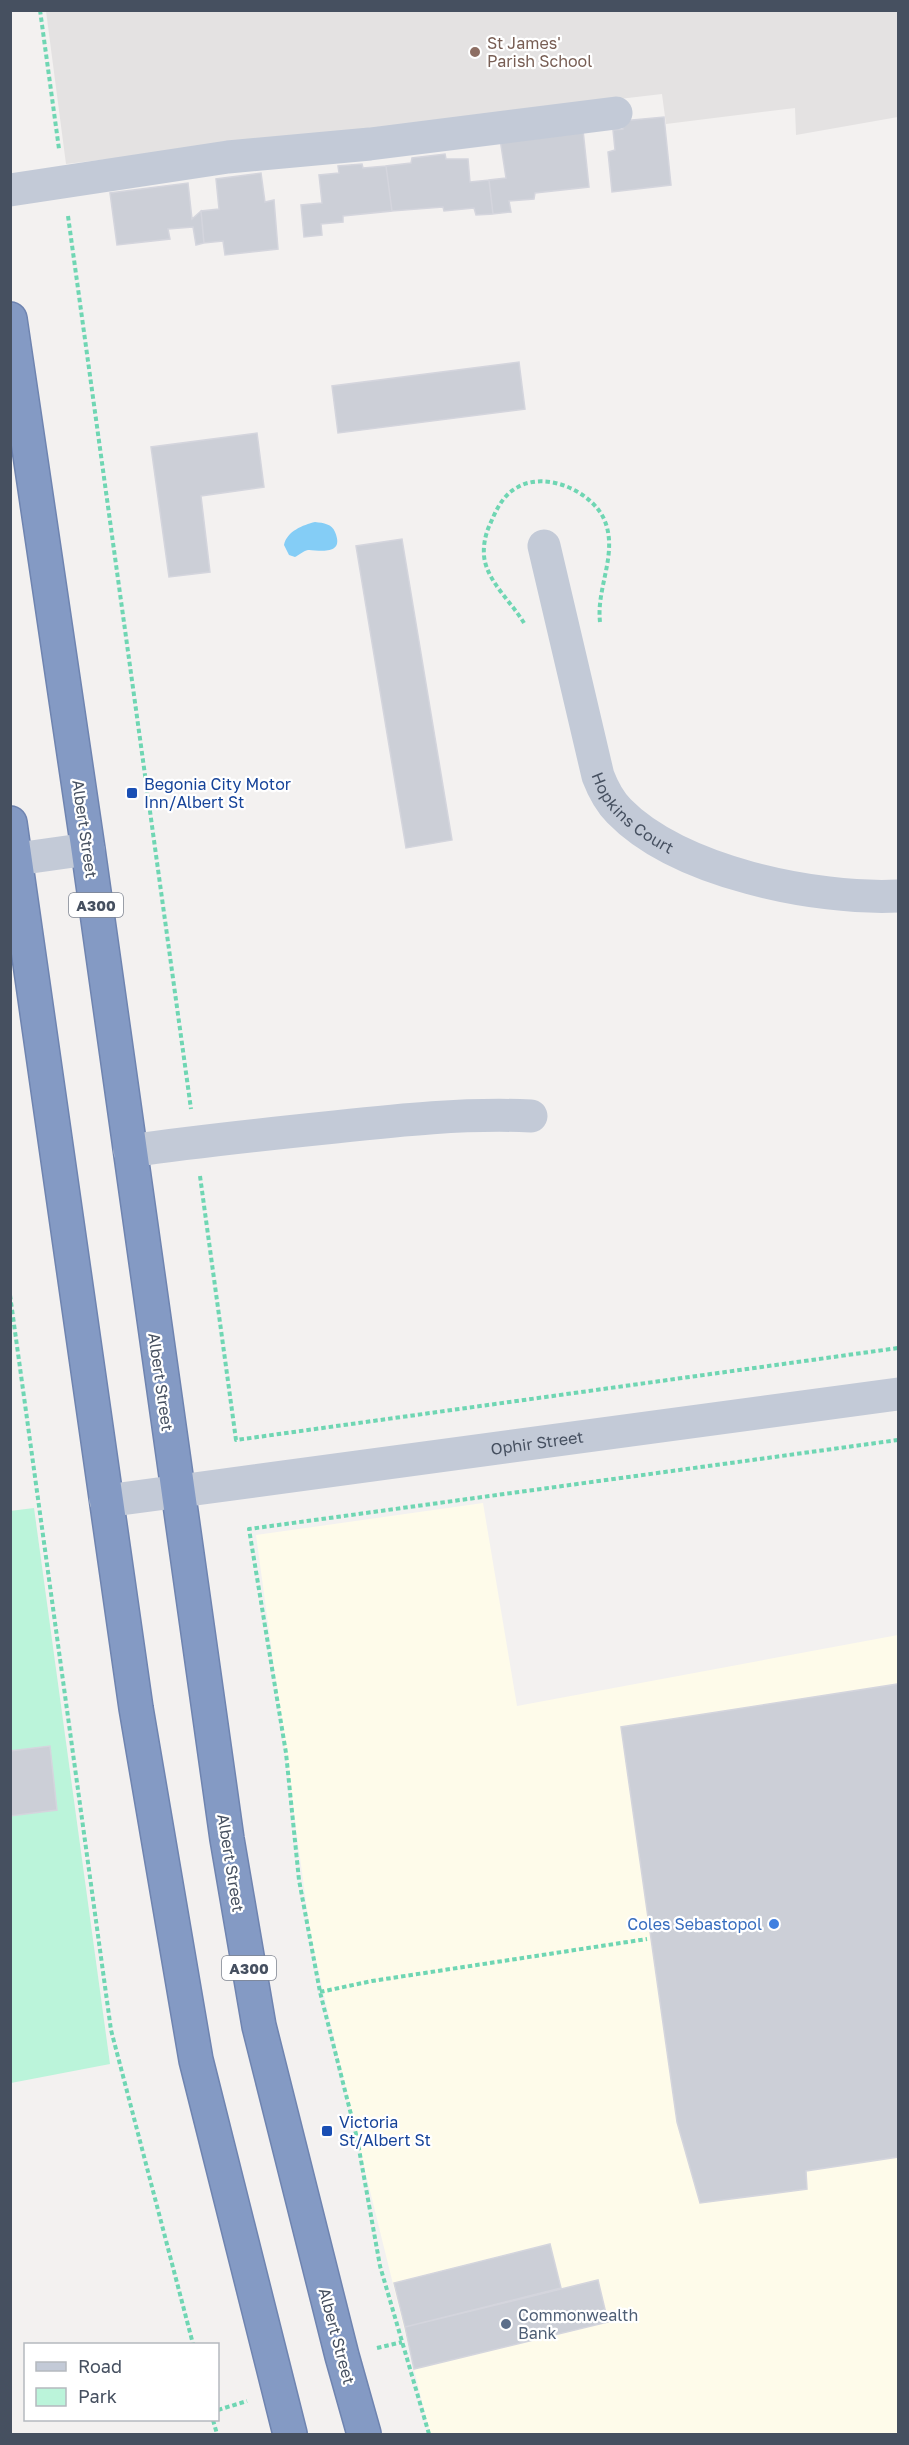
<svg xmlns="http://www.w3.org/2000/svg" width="909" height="2445" viewBox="0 0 909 2445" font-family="'Golos Text',sans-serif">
  <rect width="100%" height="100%" fill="#f3f1f0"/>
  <path fill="#fefbea" d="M483,1503l34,203 381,-71v799h-468l-73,-296 -46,-200 -55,-403z"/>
  <path fill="#e4e2e2" d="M46,11h852v106l-102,18 -1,-27 -129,16 -4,-30 -596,70z"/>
  <path fill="#bbf4da" d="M34,1508l76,556 -99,19 -1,-572z"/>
  <path fill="#84cdf6" d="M315,522c9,1 17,2 20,10 11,26 -21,17 -27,18 -5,1 -9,5 -13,7l-6,-2 -5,-10c3,-14 19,-20 31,-23z"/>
  <path fill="#cccfd7" stroke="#d4d5dd" stroke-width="1.5" d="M664,117l7,68 -59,7 -4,-40 7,-2 -2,-20 10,-1 -1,-8z
    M583,130l6,57 -54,6 -1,6 -25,2 2,11 -18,2 -4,-34 17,-2 -6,-39z
    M445,154l1,5h22l2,23 19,-2 4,34 -17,1 -2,-7 -30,3 -1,-4 -51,4 -6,-45 25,-3 1,-5z
    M362,164l1,4 23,-2 6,45 -49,5v6l-22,2 1,11 -18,2 -3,-32 21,-2 -3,-28 20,-2 -1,-7z
    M261,173l4,29 9,-2 4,49 -53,6 -2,-14 -19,2 -3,-32 18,-2 -3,-30z
    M188,183l4,36 9,-8 3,32 -8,2 -3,-18 -25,2 2,10 -53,6 -7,-52z
    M519,362l6,47 -187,24 -6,-47z
    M257,433l7,54 -63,9 9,76 -41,5 -18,-130z
    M402,539l50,301 -46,8 -50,-302z
    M898,1684v473l-92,14 1,18 -107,14 -23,-81 -56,-395z
    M50,1746l7,64 -47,6v-65z
    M550,2244l11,44 -156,39 -11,-44z
    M598,2280l10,42 -194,47 -9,-42z"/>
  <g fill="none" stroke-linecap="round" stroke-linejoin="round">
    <defs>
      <path id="highway" d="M10,319l78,530 139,990 32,187 83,330 22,78
        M10,823l126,885 60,352 94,374"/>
    </defs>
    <use href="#highway" stroke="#6f84b0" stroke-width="36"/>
    <path stroke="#6fd6b3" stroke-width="4" stroke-dasharray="4.5 3" stroke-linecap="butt" d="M40,10l19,139
      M68,216l123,893
      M524,623c-12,-20 -33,-38 -39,-61 -3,-13 0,-28 6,-40 6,-14 13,-28 27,-35 28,-16 73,4 86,32 15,34 -8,68 -4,103
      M200,1176l36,264 662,-92
      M10,1295l101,735 82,314
      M320,1992l52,-11 275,-42
      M377,2348l25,-6
      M218,2410l29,-9
      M213,2420l4,14
      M429,2434l-49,-168 -23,-128 -37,-146 -21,-112 -13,-127 -37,-224 649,-89"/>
    <g stroke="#c3cad7" stroke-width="33">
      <path d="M10,190l218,-33 142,-13 246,-31"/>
      <path id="s1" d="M544,546l54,230c5,13 11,25 21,35 59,61 197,89 279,85"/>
      <path d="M10,860l78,-11"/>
      <path d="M130,1151c68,-10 136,-17 205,-24 65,-7 130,-14 196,-11"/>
      <path id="s2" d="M106,1501l792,-107"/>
    </g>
    <use href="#highway" stroke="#849ac4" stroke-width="33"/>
  </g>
  <circle fill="#8d6e63" stroke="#fff" stroke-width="2" cx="475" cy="52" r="6"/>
  <g fill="#1a4fb4" stroke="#fff" stroke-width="2">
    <rect x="126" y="787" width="12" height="12" rx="3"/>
    <rect x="321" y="2125" width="12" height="12" rx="3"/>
  </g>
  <circle fill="#3f7fe0" stroke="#fff" stroke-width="2" cx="774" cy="1924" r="6"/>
  <circle fill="#5c6f8a" stroke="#fff" stroke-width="2" cx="506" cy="2324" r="6"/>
  <g text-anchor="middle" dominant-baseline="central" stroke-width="4.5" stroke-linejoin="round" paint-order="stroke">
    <g fill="#fff" stroke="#7e8490" stroke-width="1.5">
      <rect x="69" y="893" width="54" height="24" rx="4.5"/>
      <rect x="222" y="1956" width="54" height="24" rx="4.5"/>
    </g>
    <g font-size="15" font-weight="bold" fill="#465060">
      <text x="96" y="905">A300</text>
      <text x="249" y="1968">A300</text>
    </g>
    <g font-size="16" fill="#785e54" stroke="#fff" text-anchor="start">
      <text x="487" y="43">St James'<tspan x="487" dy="18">Parish School</tspan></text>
    </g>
    <g font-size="16" fill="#164399" stroke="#fff" text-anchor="start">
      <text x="144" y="784">Begonia City Motor<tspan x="144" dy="18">Inn/Albert St</tspan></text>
      <text x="339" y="2122">Victoria<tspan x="339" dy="18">St/Albert St</tspan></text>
    </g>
    <g font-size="16" fill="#465060" stroke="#fff">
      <text stroke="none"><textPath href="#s1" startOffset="288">Hopkins Court</textPath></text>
      <text transform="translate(85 829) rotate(82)">Albert Street</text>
      <text transform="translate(161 1382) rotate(82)">Albert Street</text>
      <text stroke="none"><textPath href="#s2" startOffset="435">Ophir Street</textPath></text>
      <text transform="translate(231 1863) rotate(81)">Albert Street</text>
      <text transform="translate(337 2336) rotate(75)">Albert Street</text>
    </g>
    <g font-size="16" fill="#366cbe" stroke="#fff" text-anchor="end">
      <text x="762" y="1924">Coles Sebastopol</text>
    </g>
    <g font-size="16" fill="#4e5e75" stroke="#fff" text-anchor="start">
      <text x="518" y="2315">Commonwealth<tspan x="518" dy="18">Bank</tspan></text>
    </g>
  </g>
  <rect width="909" height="2445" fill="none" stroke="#465060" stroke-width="24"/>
  <rect x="24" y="2343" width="195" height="78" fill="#ffffff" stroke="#b5b9bf" stroke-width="1.5"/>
  <rect x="36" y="2362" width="30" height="9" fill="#c3cad7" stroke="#b5b9bf" stroke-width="1.5"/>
  <text x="78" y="2373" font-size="18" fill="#465060">Road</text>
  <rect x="36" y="2388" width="30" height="18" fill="#bbf4da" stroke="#b5b9bf" stroke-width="1.5"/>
  <text x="78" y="2403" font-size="18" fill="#465060">Park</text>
</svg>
